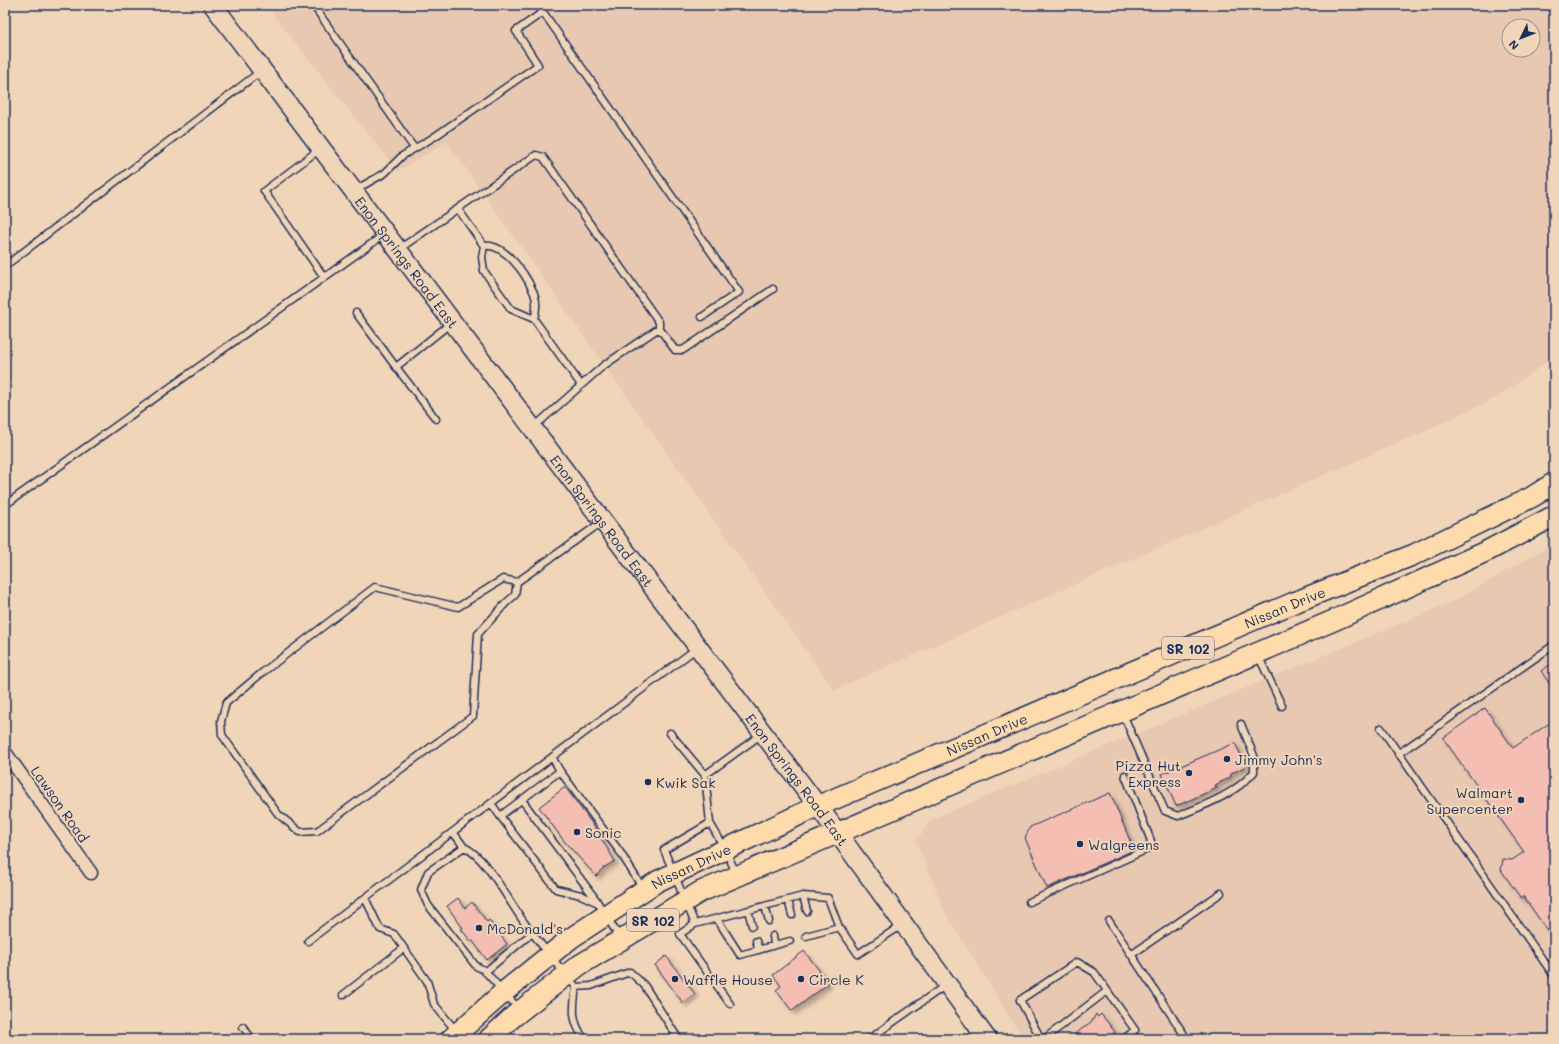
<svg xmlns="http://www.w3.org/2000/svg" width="1559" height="1044" viewBox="0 0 1559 1044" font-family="Mali,sans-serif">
  <defs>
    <filter id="shadow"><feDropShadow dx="3.5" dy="3.5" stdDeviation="2" flood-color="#0004"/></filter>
  </defs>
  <rect width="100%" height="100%" fill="#f1d5b8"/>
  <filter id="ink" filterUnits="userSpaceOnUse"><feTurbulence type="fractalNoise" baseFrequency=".025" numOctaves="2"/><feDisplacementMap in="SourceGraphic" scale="8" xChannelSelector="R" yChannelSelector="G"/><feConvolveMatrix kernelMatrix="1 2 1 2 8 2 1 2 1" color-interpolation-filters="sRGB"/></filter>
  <g filter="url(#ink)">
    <path fill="#e9c8b2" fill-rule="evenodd" d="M265,5h1289v352l-56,40 -71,33 -593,260 -387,-548 -49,29zM1509,26h24v24h-24z
      M1554,543v496h-531l-77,-125 -30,-73 16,-22 520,-217z"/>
    <path fill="#f5beb2" stroke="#1b2f5e" filter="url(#shadow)" d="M1554,662v28l-13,-19z
      M1485,708l28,40 41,-28v220l-30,-43h-4l-19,-27 2,-11 9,1 12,-8 -81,-114z
      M1235,743l11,23 -16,8 1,3 -16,8 2,3 -41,18 -14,-32z
      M565,787l26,35 24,39 -12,7 -7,8 -32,-35 -25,-34z
      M1110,793l24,57 -87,38 -22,-50 5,-11z
      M458,898l7,10 7,-6 15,20 2,-2 18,24 -20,16 -15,-20 -1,1 -10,-12 2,-1 -16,-22z
      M804,951l25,32 -37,28 -16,-21 5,-4 -8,-11z
      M666,956l29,38 -12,9 -28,-38z
      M1096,1014l2,3 3,-3 14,18 -8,7h-38l23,-18z"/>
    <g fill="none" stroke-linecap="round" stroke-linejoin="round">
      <defs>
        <path id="lane" d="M313,5l101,143
          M320,149l-56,42 60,86
          M355,190l30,-17 17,-17 32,-19 104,-72 -22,-34 27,-19 196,280 -37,25
          M458,209l26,37 -2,11 2,14 27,38 23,10 47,66
          M484,246c19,-4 41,27 48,43 5,9 5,20 2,30
          M399,249l137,-94 7,2 116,165v6l-56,38 -69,61
          M5,266l256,-195
          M356,313l40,54 55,-44
          M659,328l16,22h8l90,-61
          M396,367l40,52
          M5,505l380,-271
          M517,582l-14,-3 -45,28 -83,-20 -112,85 -37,31 -5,18 1,14 56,79 22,18 17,-1 156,-115 5,-82 28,-31 9,-8 2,-13 85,-60
          M1258,655l24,51
          M1123,714l42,97 13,5c27,-11 56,-21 76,-44v-16l-13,-32
          M1381,728l173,248
          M670,733l35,42
          M1398,754l156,-109
          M552,757l8,14
          M522,800l75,101
          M491,803l9,13
          M710,823l-46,27 31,74 108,-28 25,2 11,29 19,27 44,-29
          M453,832l11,15
          M736,873l-11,-24 -15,-26 -5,-48 57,-41
          M803,896l4,15
          M788,900l4,15
          M1029,902l119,-53 3,-8 -26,-66
          M765,906l4,15
          M748,910l4,16
          M717,919l23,36 50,-14
          M1109,921l78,118
          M695,924l-15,10 50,70
          M773,936l1,9
          M806,936l33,-9
          M620,938l-22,-35 -17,-8 -25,-6 -56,-73 60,-45 60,81 22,35
          M308,941l57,-43
          M756,941l3,9
          M1131,955l90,-62
          M485,972l47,-39
          M576,987c-3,22 -5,33 8,52
          M343,995l61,-47
          M518,1008l-34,-38 -8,-4 -48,-61 -7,-15 7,-18 36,-25c23,10 46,57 62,78 16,21 33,42 50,62l15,-1 39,-14 14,13 32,50 1,4
          M243,1027l9,12
          M456,1031l-22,-27 -7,-23 -33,-47 -14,-5 -15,-31 332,-250
          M869,1039l77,-54
          M1041,1039l-21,-39 57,-38 17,10 41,58 -11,9
          M1044,1039l63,-48"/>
        <path id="street" d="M5,752l86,121"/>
        <g id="secondary">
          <path id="s1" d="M213,5l605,801 169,233"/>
        </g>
        <g id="primary">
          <path id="s2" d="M451,1039l53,-47 67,-54 87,-57 160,-75 475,-203 120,-48 119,-58 22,-14"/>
          <path d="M489,1039l25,-23 64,-50 122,-74 637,-273 152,-69 65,-34"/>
        </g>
      </defs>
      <use href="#lane" stroke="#1b2f5e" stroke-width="9"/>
      <use href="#street" stroke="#1b2f5e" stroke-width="15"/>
      <use href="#secondary" stroke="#1b2f5e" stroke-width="21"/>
      <use href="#primary" stroke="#1b2f5e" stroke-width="23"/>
      <use href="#lane" stroke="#f1d5b8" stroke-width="6"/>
      <use href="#street" stroke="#f1d5b8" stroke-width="12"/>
      <use href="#secondary" stroke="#f1d5b8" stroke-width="18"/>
      <use href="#primary" stroke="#fedbac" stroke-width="20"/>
    </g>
  </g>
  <g fill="#1b2f5e" stroke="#f1d5b8" stroke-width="1.5">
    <circle cx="1227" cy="759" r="4"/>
    <circle cx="1189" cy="773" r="4"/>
    <circle cx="648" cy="782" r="4"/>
    <circle cx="1521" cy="800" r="4"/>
    <circle cx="577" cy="832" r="4"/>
    <circle cx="1080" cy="844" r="4"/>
    <circle cx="479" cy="928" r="4"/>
    <circle cx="675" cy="979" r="4"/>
    <circle cx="801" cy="979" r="4"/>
  </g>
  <g text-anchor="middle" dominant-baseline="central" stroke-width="4" stroke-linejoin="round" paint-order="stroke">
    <g fill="#f1d5b8" stroke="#5b6179" stroke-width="1">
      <rect x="1162" y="637" width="52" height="22" rx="3"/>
      <rect x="627" y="909" width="52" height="22" rx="3"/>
    </g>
    <g font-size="13" font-weight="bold" fill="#1b2f5e">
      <text x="1188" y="648">SR 102</text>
      <text x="653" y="920">SR 102</text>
    </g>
    <g font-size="14" fill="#1b2f5e" stroke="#f1d5b8">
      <text stroke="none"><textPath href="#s1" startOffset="322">Enon Springs Road East</textPath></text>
      <text stroke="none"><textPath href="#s1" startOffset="646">Enon Springs Road East</textPath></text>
      <text stroke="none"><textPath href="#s2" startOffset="945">Nissan Drive</textPath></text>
      <text stroke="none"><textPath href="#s2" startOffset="621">Nissan Drive</textPath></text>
      <text stroke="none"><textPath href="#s1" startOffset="970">Enon Springs Road East</textPath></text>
      <text transform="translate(60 804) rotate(55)">Lawson Road</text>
      <text stroke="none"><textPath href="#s2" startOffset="297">Nissan Drive</textPath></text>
    </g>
    <g font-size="14" fill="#1b2f5e" stroke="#f1d5b8" text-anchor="start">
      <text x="1235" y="759">Jimmy John's</text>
      <text x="1181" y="765" text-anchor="end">Pizza Hut<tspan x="1181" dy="16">Express</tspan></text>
      <text x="656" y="782">Kwik Sak</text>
      <text x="1513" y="792" text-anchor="end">Walmart<tspan x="1513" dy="16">Supercenter</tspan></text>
      <text x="585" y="832">Sonic</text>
      <text x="1088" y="844">Walgreens</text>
      <text x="487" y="928">McDonald's</text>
      <text x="683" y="979">Waffle House</text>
      <text x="809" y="979">Circle K</text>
    </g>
  </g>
  <rect width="1559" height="1044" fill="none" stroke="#f1d5b8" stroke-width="20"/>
  <rect x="10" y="10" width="1539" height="1024" fill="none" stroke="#1b2f5e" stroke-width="1.5" filter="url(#ink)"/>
  <g transform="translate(1521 38) rotate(227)"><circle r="19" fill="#f1d5b8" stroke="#9b9394"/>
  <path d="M0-3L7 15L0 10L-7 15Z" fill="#1b2f5e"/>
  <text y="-6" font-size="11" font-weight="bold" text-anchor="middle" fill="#1b2f5e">N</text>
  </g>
</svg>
